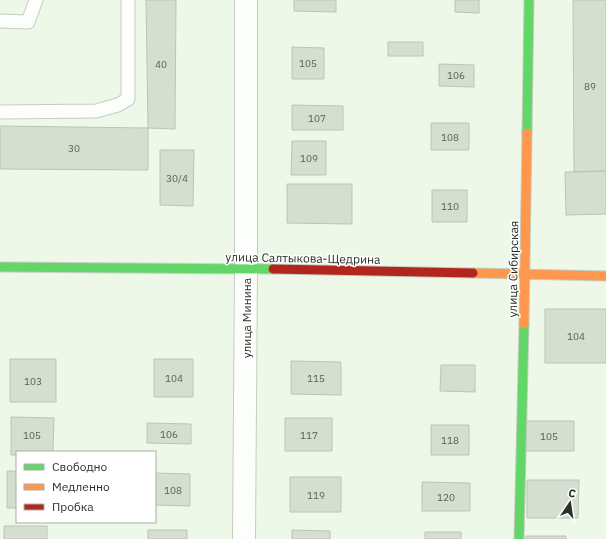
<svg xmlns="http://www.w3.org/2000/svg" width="606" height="539" viewBox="0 0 606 539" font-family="'IBM Plex Sans',sans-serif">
  <rect width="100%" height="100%" fill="#edf8e8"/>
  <path fill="#d5dfd0" stroke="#bcc4b8" d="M146,0h30l-1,129 -27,-1z
    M294,0h42v12l-42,-1z
    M455,0h24v13l-24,-1z
    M573,0h33v171l-32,1z
    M388,42h35v14h-35z
    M292,47l32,1v31h-32z
    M439,64l35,1v22l-35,-1z
    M292,105l51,1v24h-51z
    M431,123h38v27h-38z
    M0,126l148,2v42l-148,-1z
    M292,141h34v34h-35z
    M160,150h34l-1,56 -33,-1z
    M606,171v43l-40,1 -1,-43z
    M287,184h65v40l-65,-1z
    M432,190h35v32h-35z
    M545,309h61v54h-61z
    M10,359h46v43h-46z
    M154,359h39v38h-39z
    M291,361l50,1v33l-50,-1z
    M441,365h34v27l-35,-1z
    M11,417l43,1 -1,34h-36v3h-6z
    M285,418h47v33h-47z
    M523,421h51v30h-51z
    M147,423l44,1v20l-44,-1z
    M431,425h38v30h-38z
    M7,471h10v37h-10z
    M155,473l35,1v32l-35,-1z
    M290,477h51v35h-51z
    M527,480h52l-1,38h-51z
    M422,482l48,1v28h-48z
    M4,526h43v13h-43z
    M148,530h39v9h-39z
    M292,530l38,1v8h-38z
    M425,532h36v7h-36z
    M526,536h40v3h-40z"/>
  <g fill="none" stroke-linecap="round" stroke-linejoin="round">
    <defs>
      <path id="lane" d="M0,21l28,1 8,-22
        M0,112l96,-1 22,-6 10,-6v-99"/>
      <path id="street" d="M244,539l2,-271v-268"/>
      <path id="fast" d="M527,133l2,-133
        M0,267l273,2
        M519,539l5,-215"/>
      <path id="slow" d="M473,273l133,3
        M524,324l3,-191"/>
      <path id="jam" d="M273,269l200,4"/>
    </defs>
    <use href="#lane" stroke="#c5cdc0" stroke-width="15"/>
    <use href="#street" stroke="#c5cdc0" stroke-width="24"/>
    <use href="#fast" stroke="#c5cdc0" stroke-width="11"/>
    <use href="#slow" stroke="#c5cdc0" stroke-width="11"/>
    <use href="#jam" stroke="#c5cdc0" stroke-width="11"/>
    <use href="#lane" stroke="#fcfefc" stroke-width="13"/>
    <use href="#street" stroke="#fcfefc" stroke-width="22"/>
    <use href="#fast" stroke="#63d668" stroke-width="9"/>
    <use href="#slow" stroke="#ff974d" stroke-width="9"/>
    <use href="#jam" stroke="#b3261e" stroke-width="9"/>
  </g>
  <g text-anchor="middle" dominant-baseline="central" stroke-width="3" stroke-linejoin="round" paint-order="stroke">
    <g font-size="10" fill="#565e52">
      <text x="308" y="63">105</text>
      <text x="161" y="64">40</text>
      <text x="456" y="75">106</text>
      <text x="590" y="86">89</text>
      <text x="317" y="118">107</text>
      <text x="450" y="137">108</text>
      <text x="74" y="148">30</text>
      <text x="309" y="158">109</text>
      <text x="177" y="178">30/4</text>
      <text x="450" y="206">110</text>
      <text x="576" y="336">104</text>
      <text x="174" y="378">104</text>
      <text x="316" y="378">115</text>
      <text x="33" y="381">103</text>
      <text x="169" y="434">106</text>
      <text x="32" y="435">105</text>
      <text x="309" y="435">117</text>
      <text x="549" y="436">105</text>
      <text x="450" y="440">118</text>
      <text x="173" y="490">108</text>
      <text x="316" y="495">119</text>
      <text x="446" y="497">120</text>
    </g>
    <g font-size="12" fill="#2a3127" stroke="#fff">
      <text transform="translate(303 258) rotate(1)">улица Салтыкова-Щедрина</text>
      <text transform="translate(513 269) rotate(-89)">улица Сибирская</text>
      <text transform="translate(246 318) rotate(-90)">улица Минина</text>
    </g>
  </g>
  <rect x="16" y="451" width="140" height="72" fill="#ffffff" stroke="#aaada9"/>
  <rect x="24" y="464" width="20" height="6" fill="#63d668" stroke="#aaada9"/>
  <text x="52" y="471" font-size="12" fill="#2a3127">Свободно</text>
  <rect x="24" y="484" width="20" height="6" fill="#ff974d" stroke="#aaada9"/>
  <text x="52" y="491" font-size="12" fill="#2a3127">Медленно</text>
  <rect x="24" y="504" width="20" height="6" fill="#b3261e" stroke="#aaada9"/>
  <text x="52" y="511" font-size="12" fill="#2a3127">Пробка</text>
  <g transform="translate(570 503) rotate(13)" stroke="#ffffff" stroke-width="3" paint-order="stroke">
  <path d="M0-3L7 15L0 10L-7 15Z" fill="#2a3127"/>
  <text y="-6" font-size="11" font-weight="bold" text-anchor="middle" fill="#2a3127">С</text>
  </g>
</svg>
